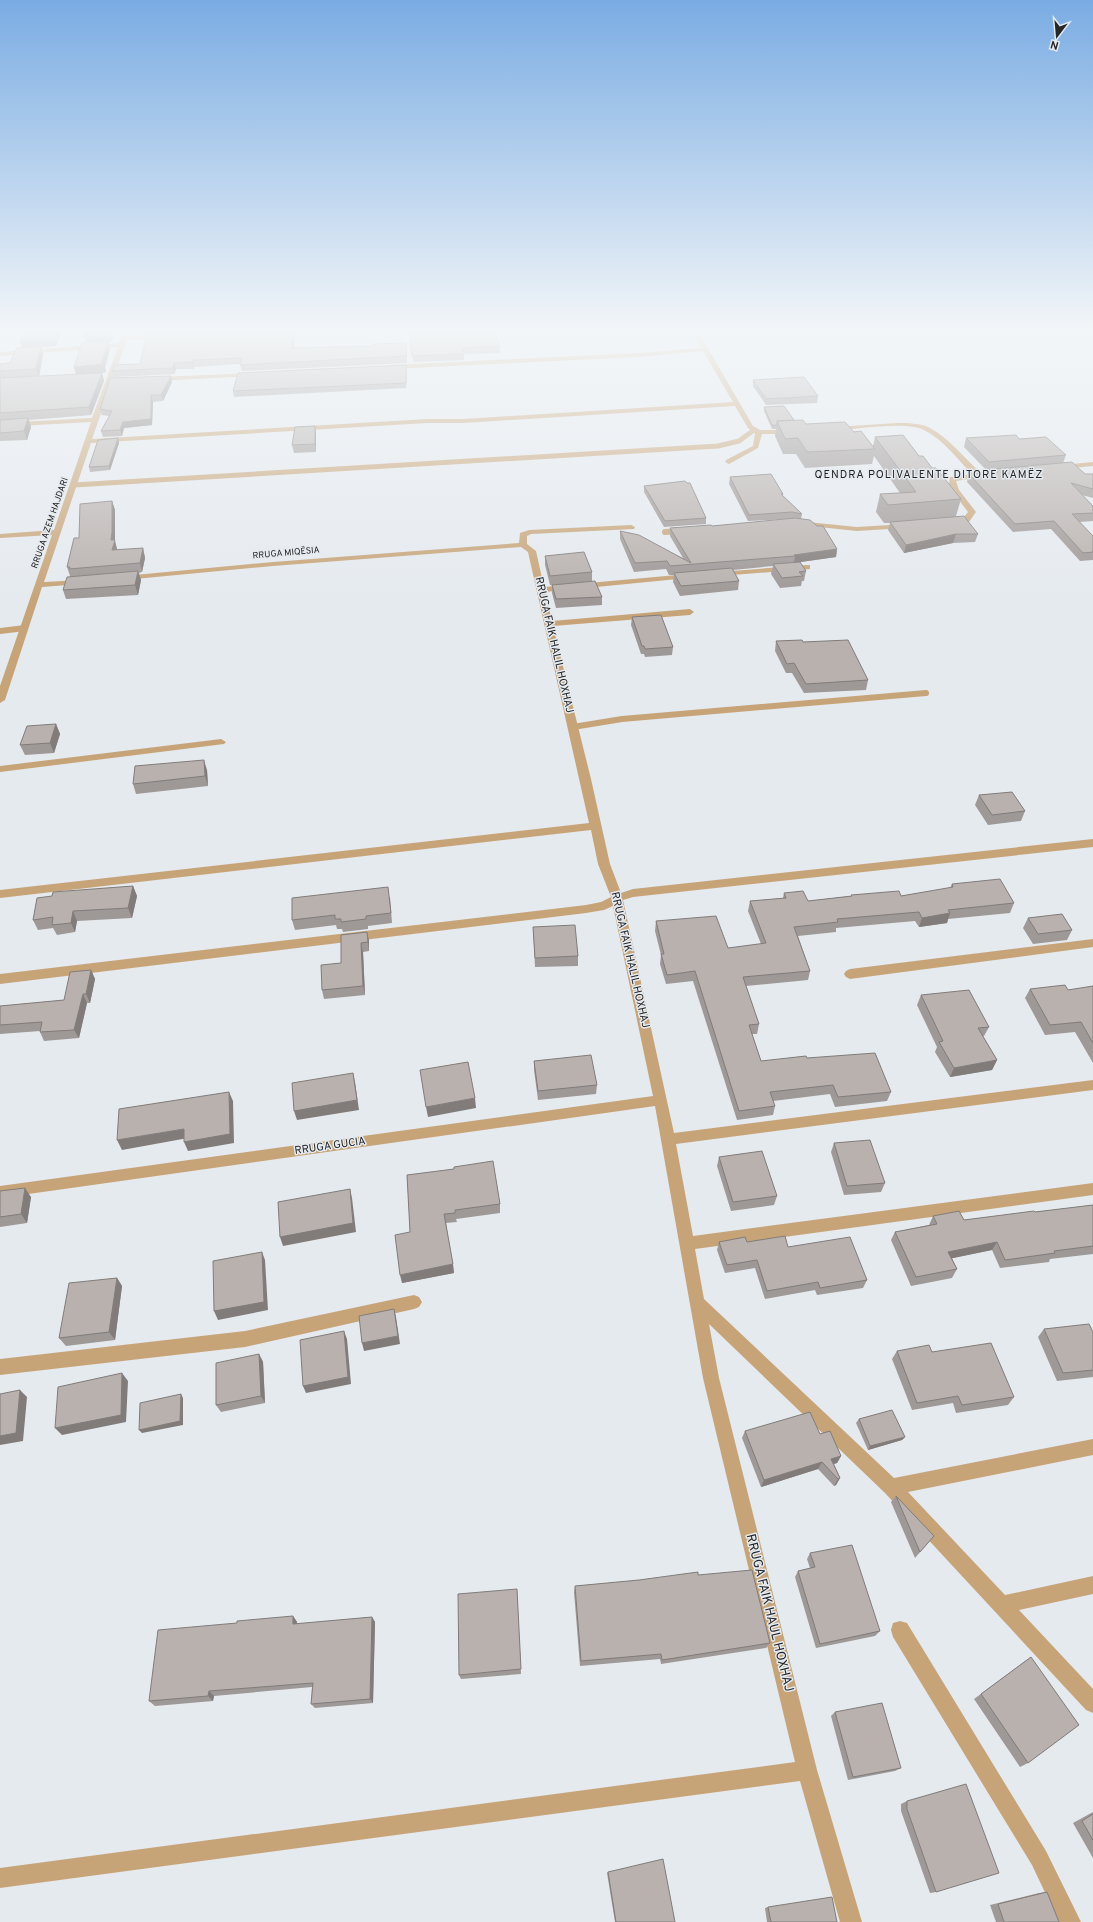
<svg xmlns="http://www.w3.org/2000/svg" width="1093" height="1922" viewBox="0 0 1093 1922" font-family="Overpass,sans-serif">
  <rect width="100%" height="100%" fill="#e5eaef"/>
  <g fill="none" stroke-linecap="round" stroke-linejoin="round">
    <path stroke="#c7a478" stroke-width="5" d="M74,485l644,-39 21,-5 15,-11"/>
    <path stroke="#c7a478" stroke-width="6" d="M665,532l17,-1
      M0,631l25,-3
      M573,727l49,-8 304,-26"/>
    <path fill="#c7a478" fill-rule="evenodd" d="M124,331h6l-2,5 34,-2 3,2 -3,2 -35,2 -35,99 335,-20h36l270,-17 -30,-51 -63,6 -250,12 -3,-2 3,-2 250,-12 61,-5 -9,-17h6l55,95 7,4h31l3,2 -3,2h-29l-4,14 -29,16 -4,-2 1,-2 27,-14 2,-13 -7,-5 -13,-22 -272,17h-36l-336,20 -47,139 37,-2 4,2 -4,2 -39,3 -37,113 -5,3v-17l52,-151 -52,3v-4l54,-4 37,-108 -91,5v-4l92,-5 26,-71 -118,9v-4l119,-9z
      M256,373l1,1 -3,2 -97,5 -3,-2 3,-2z
      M897,423c11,0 23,0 33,5 19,10 35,31 51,45v4l-25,4 3,9 17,22 -7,10 -18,3 -4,-2 16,-5 5,-6 -16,-21 -3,-8 1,-6 22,-3c-14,-14 -29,-35 -48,-44 -19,-9 -67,-1 -89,1l-3,-2 3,-2z
      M797,521l60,6 48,-3 4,2 -4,2 -48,3 -57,-6 -4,-2z
      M631,525l4,2 -1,2 -103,5 -4,2v8l9,7 8,36 144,-13 4,2 -4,2 -143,14 7,29 138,-12 4,3 -4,3 -137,11 38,153 19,85 11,29 12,-4 460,-50v8l-460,50 -10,3 51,233 419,-53v10l-417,54 17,92 400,-53v12l-398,54 9,50 190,179 199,-39v16l-185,37 97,103 88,-19v18l-74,16 74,79v24l-7,-3 -201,-217 -176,-169 10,54 98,392 45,152h-22l-40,-141 -800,107v-20l795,-106 -92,-384 -48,-272 -655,92v-12l653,-90 -40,-190 -9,4 -18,3 -586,71v-10l586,-69 15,-3 10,-5 -13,-33 -7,-34 -591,68v-8l589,-67 -61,-271 -7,-5 -248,19 -149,14 -4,-2 4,-2 149,-14 246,-19 1,-10 9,-3z
      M807,565h3v4l-91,7 -4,-2 4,-2z
      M221,739l5,3 -2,2 -224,28v-6z
      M1093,939v8l-243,32 -4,-2 -2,-3 2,-3 4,-2z
      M414,1295l5,2 3,5 -3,5 -5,2 -169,38 -245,28v-16l245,-28z
      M900,1621l7,2 139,228 35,71h-22l-27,-57 -139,-228 -2,-7 2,-7z"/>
    <path fill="#c7a478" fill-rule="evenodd" d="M1093,462v4l-32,3 -4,-2 4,-2z"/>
  </g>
  <path fill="#9e9896" d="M0,331h62l-6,15 -15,1 2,7 -4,22 37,-2 -2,-7 12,-24 -3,-11 1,-1h28l1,4 -1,7h-4l2,7 -5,18 1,5 -4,1 2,8 -13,34 -62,5 2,7 -4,13 -27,1v-77l10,-1 12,-15 -2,-7 4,-9 -24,1z
    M133,331h80l-63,2v-1h-16z
    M295,331l-1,17 113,1v14l-165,8 -2,-7 -46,3v2h-18l-2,5 -60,3 -2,-6z
    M409,331l91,15v7l-36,1v6l-51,2z
    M407,370l-1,18 -172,9 -1,-6z
    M753,380l65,16 -1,7 -51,2 -13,-19z
    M172,382l-9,19 -10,1 -1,23 -28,3 -2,8 -19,1 -2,-6 8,-15 -7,-1 -2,-6z
    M764,407l30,13 12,4 48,8 19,14 2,-9 44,19 13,12 29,31 -5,17 22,18 -3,8 -22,1 -49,10 -16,-23 2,-7h-6l-8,-11 4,-18 20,-1 -26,-37 -2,8 -67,4 -9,-14h-13l-8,-18 1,-7h-4l-8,-18z
    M315,426l1,8v18l-22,1 -2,-8z
    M118,438l1,5 -9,27 -20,2 -1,-5z
    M966,438l53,1 47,16 -3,8 22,11h8v24l-11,-3 11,11v15l-14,1 14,14v24l-13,1 -29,-32 -38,3 -46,-50 2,-8 25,-2 1,-2 -8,1 -23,-24z
    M730,477l53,17v2l19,18 -1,5 36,30 -1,8 -36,5 6,9 -2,10h-2l-1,5 -21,2 -9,-14 2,-8 -40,4 6,11 -1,9 -58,6 -7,-14 1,-7h-5l-3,-6 -32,3 -14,-33v-8l63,27 -13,-22v-8l42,-2 80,-7 -44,2 -19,-37z
    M644,486l62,32v6l-42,3 -20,-35z
    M112,501l3,9v31l2,9 26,-2 2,10 -3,14 -3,1 2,7 -3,15 -72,4 -3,-9 7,-14 -3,-9 12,-29z
    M545,556l47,16v9l10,16v8l-46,3 -4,-15v-8h-2l-5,-20z
    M632,617l41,30 -1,8 -27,2 -1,-3h-3l-10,-29z
    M776,641l27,1 65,38 -2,10 -62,3 -12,-20h-6l-11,-22z
    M56,724l4,10 -6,19 -29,2 -5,-10z
    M207,770l1,16 -72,8 -3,-10z
    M979,795l46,16 -4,10 -33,4 -13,-20z
    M952,884l62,19 -4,10 -62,6 -1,4 -28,4 -4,-6 -79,7v4l-38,4 12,35 -2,9 -62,6 13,38 -2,10h-5l9,27 46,-3 84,34 -4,9 -52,6 -5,-13 -57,7 2,5 -2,9 -36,5 -44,-139 -27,3 -6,-20 1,-9 -6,-24 1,-10 72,27 33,-4 -13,-33 2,-10 33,-3 1,-5 24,8 43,-5v-1l50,1 49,-8z
    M133,886l4,10 -5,22 -55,3 -2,11 -18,3 -4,-7 -15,2 -5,-10z
    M390,897l2,26 -24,3v3l-25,3 -1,-3h-5l-1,-4 -41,5 -3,-10z
    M1028,918l44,12 -5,10 -34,4 -10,-16z
    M533,927l45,29v10l-43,1z
    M367,932l2,9v10l-6,1 2,43 -41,4 -2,-9 19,-27z
    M91,970l4,9 -5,24h-3l-8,35 -35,3 -4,-9v-1l-40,3v-28l64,-6z
    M1093,986v77l-18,-31 -30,3 -20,-37 5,-9 38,1z
    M921,995l68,32 -5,9h-1l14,24 -5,10 -42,7 -15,-25 2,-5 -20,-42z
    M534,1061l63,24 -1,9 -58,6 -4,-30z
    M834,1143l51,40 -4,9 -37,3 -13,-43z
    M719,1157l58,39 -3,9 -43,6 -14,-45z
    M407,1175l93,29v9l-44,6 1,3 -11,1 8,50 -52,10 8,-51z
    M0,1191l31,6 -4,26 -27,4z
    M1093,1205v49l-43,5 -1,3 -49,6 -8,-18 -40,8 5,11 -5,9 -41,8 -20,-46 4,-8 34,-7 4,-9 31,4 71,-8z
    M719,1242h28l41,5 79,33 -4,8 -46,7 -2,-5 -50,9 -10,-31 -30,5 -8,-23z
    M117,1278l5,8 -7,54 -49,6 -7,-8z
    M1044,1329l49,3v45l-36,4 -19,-44z
    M897,1351l35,1 82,45 -6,8 -52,8 -3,-10 -41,7 -20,-51z
    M259,1354l4,8 2,41 -44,9 -5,-7z
    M859,1419l46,18 -3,3 -34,10 -12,-27z
    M745,1431l75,3 21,22 -4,7 -3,1 6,14 -4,7 -2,1 -16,-17 -57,18 -19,-49z
    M896,1496l38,40 -19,22 -24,-56z
    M810,1553l70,78 -5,5 -59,12 -21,-71 3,-6 12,-3 -3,-9z
    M698,1575l72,68 -4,5 -105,16 -1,-5 -80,7 -6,-74 1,-6z
    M517,1589l4,85 -60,5 -2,-4z
    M293,1616l4,6v2l75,-7 3,5 -2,81 -58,5 -4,-4 1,-17 -98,9 -1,5 -58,5 -6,-5 88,-78z
    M1031,1657l-3,106 -8,4 -46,-68 50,-37z
    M835,1712l66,56 -6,3 -47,9 -17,-64z
    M907,1801l29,91 -6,1 -29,-82v-7z
    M1093,1812v46l-20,-35z
    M608,1872l67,50h-60l-8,-49z
    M1047,1892l12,30h-63l-6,-17 49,-12z
    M768,1907l69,15h-70l-2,-14z"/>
  <path fill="#817c7a" d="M57,331h5l-6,15 -15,1 2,7 -4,23 -3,-8 -13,-20 -3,-8z
    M104,331h8l1,4 -1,7h-4l2,7 -5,18 1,5 -4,1 2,8 -13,34 -2,-8 -13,-32 -2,-8 12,-23 -3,-12z
    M294,331h1l-2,23 -1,-6z
    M193,360l1,7v2l-2,-7z
    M174,363l2,6 -2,5 -1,-6z
    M171,376l1,6 -9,19 -2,-6z
    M151,395l2,7 -1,23 -28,3 -2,8 -2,-6 3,-8z
    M28,418l3,9 -4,13 -3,-9z
    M315,426l1,8v18l-1,-8z
    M118,438l1,5 -9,27 -1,-4z
    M112,501l3,9v31l2,8 -2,11 -3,-10 -1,-10z
    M956,534l-3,9 -49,10 2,-8z
    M143,548l2,10 -3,14 -2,-9z
    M837,549l-1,8 -42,6 1,-7 -1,-1z
    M138,571l3,9 -3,15 -3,-10z
    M56,724l4,10 -6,19 -4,-10z
    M204,760l3,10 1,16 -3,-10z
    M133,886l4,10 -5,22 -4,-10z
    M73,911l4,10 -2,11 -4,-9z
    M950,913l-3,10 -28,4 3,-9z
    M367,932l2,9v10l-1,-9z
    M361,943l2,9 2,43 -2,-9z
    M91,970l4,9 -5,24 -4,-9z
    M83,994l4,9 -8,35 -5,-8z
    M997,1060l-5,10 -42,7 4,-9z
    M353,1073l2,9 4,28 -62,10 -3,-9z
    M229,1092l4,9 1,42 -46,8 -4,-9z
    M475,1098l1,10 -48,9 -2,-10z
    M184,1129l4,9 -66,12 -5,-10z
    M25,1188l6,9 -4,26 -6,-9z
    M350,1189l2,9 4,34 -73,14 -3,-9z
    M997,1242l-5,8 -48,10 4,-8z
    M262,1252l3,8 3,50 -50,10 -4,-9z
    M453,1264l1,9 -52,10 -2,-8z
    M117,1278l5,8 -7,54 -6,-8z
    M394,1309l2,8 4,27 -36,7 -2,-8z
    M344,1331l3,8 4,45 -45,9 -3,-7z
    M259,1354l4,8 2,41 -4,-7z
    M122,1373l6,8 -2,41 -64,13 -7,-7z
    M20,1390l7,7 -4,44 -23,4v-9z
    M181,1394l2,4v27l-41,8 -3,-3z
    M905,1437l-3,3 -34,10 2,-4z
    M841,1456l-4,7 -10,3 4,-7z
    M822,1462l-4,7 -57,18 3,-7z
    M840,1478l-4,7 -2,1 4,-7z
    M293,1616l4,6 -1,7 -3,-5z
    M372,1617l3,5 -2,81 -3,-4z
    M209,1691l5,5 -1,5 -5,-5z"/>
  <path fill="#b8b1ae" stroke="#817c7a" d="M25,331h32l-4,7 -33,3z
    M84,331h20l-21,1z
    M214,331h80l-2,17 82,-2 -1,-2 33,-1v13l-166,9 2,-7 -49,2 -1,2 -18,1 -1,5 -61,3 3,-6 25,-1 7,-30z
    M409,331h85l6,15 -38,2 2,6 -52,2z
    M108,341l-7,23h3l-30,3 8,-24z
    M41,346l-5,23 -36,2v-7l10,-1 7,-15z
    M406,365v18l-173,8 5,-18z
    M102,373l-13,34 -89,6v-35z
    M171,376l-10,19h-10v24l-28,3 -3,8 -19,1 11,-20 -12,-2 10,-31z
    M804,377l14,19 -52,3 -13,-19z
    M784,406l10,14 -17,1v4h-5l-8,-18z
    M28,418l-4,13 -24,2v-13z
    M803,420l3,4 39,-2 9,10 7,-1 14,18 -68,3 -9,-14 -13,1 -8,-18z
    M315,426v18l-23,1 3,-18z
    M903,435l16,21h4l9,12h4l25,31 -73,6 -8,-11 36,-2 -41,-55z
    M1016,435l3,4 27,-2 20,18 -77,7 -23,-24z
    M118,438l-9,28 -20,1 9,-27z
    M1072,462l13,12h8v15l-22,-6 22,23v7l-21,1 21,22v16l-10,1 -29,-32 -39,3 -46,-50 29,-2 -3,-3z
    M771,474l12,20h-2l21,20 -10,-2 -43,3 -19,-38z
    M685,481l2,2h3l16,35 -41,3 -21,-35z
    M112,501v31l-1,8h4l-3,10 31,-2 -3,15 -71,6 1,-2h-3l7,-29h5l1,-34z
    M964,516l14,18h-22l-50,11 -16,-23z
    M795,518l15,2 7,6h6l14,23 -43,6 1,1 -125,10 -3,-5 -32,2 -15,-32 19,4 52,28 -21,-35 41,-3 1,1z
    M584,552l8,20 -42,4 -5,-20z
    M800,562l6,9 -7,1 4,4 -21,2 -9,-14z
    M732,568l7,13 -58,5 -7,-13z
    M138,571l-3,14 -72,5 4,-13z
    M595,581l7,16 -46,2 -4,-14z
    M661,615l12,32 -28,2 -1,-3h-2l-10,-29z
    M802,640l1,2 45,-2 20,40 -62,4 -12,-21 -7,1 -11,-23z
    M56,724l-6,19 -30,2 7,-19z
    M204,760l1,16 -72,8 2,-18z
    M1012,792l13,19 -33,4 -13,-20z
    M1000,879l14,24 -66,7 2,3 -28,5 -3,-6 -82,7 1,3 -44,5 16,44 -67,6 16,47 -10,1 12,36 45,-5 1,2 68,-5 16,39 -53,5 -5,-12 -63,7 5,14 -36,5 -44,-140 -28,4 -6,-21h3l-8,-33 60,-5 12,32 38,-5 -16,-42 36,-3 -2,-5 19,-2 5,10 44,-5 -1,-1 48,-4 2,5 52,-9 -1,-3z
    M133,886l-5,22 -55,3 -2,12 -19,2 1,-8 -20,3 4,-22 15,-2 1,-4z
    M388,887l3,26 -25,3v3l-25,3v-3h-6v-4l-43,5v-22z
    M1062,914l10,16 -34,4 -10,-16z
    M575,925l3,31 -43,2 -2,-31z
    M367,932l1,10 -7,1 2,43 -41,4 -1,-25 20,-2v-28z
    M91,970l-5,24h-3l-9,36 -34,2 2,-10 -42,3v-19l64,-6 6,-28z
    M1065,985l3,5 25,-4v57l-12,-21 -31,3 -20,-36z
    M969,990l20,37 -11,1 19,32 -43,8 -15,-26 4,-1 -22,-46z
    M591,1055l6,30 -59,6 -4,-30z
    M468,1062l7,36 -49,9 -6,-37z
    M353,1073l4,27 -63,11 -2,-28z
    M229,1092l1,42 -46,8v-13l-67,11 2,-31z
    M870,1140l15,43 -38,3 -13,-43z
    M762,1151l15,45 -44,6 -14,-45z
    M493,1161l7,43 -45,6v3l-11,1 9,50 -53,11 -5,-40 15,-3 -3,-57 47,-6v-2z
    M25,1188l-4,26 -21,3v-26z
    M350,1189l3,34 -73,14 -2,-35z
    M1093,1205v41l-39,5 1,2 -50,7 -8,-18 -49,10 9,17 -41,8 -21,-45 42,-8 -4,-8 26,-5 5,9 70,-9 1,1z
    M785,1236l3,11 62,-10 17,43 -47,8 -2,-6 -51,9 -10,-31 -30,5 -8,-23 26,-5 2,5z
    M262,1252l2,50 -50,9 -1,-50z
    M117,1278l-8,54 -50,6 10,-55z
    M394,1309l4,27 -36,7 -3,-27z
    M1089,1324l4,8v38l-30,3 -19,-44z
    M344,1331l4,46 -45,9 -3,-46z
    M991,1343l23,54 -52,8 -4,-9 -41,7 -20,-52 32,-6 3,7z
    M259,1354l2,42 -45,9v-42z
    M122,1373l-1,42 -66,13 3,-41z
    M20,1390l-4,43 -16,3v-42z
    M181,1394l-1,27 -41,9 1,-27z
    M892,1410l13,27 -35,9 -11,-27z
    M810,1412l10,22 10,-3 11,25 -10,3 9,19 -2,1 -16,-17 -58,18 -19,-49z
    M896,1496l38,40 -14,16z
    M852,1545l28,86 -60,13 -22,-73 17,-4 -5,-14z
    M752,1570l18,73 -108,17 -1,-6 -80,7 -6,-75 64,-6 59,-8v3z
    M517,1589l4,80 -62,6 -1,-81z
    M293,1616v8l79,-7 -2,82 -59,5 2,-21 -104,8 -1,5 -59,5 9,-71 79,-7v-2z
    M1031,1657l48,68 -51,38 -47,-69z
    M882,1703l19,65 -48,9 -18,-65z
    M966,1784l33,89 -63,19 -29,-83v-8z
    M1093,1814v26l-11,-19z
    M663,1859l12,63h-59l-8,-50z
    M1047,1892l12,30h-55l-6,-18z
    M832,1897l5,25h-66l-3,-15z"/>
  <linearGradient id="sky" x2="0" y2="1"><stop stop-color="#7aace3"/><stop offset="0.55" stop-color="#f3f6f8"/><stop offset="1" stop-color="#f3f6f8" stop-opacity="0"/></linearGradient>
  <rect width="1093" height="600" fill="url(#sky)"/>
  <g text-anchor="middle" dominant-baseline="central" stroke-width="3" stroke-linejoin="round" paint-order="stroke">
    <g font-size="9" fill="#262729" stroke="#e5eaef">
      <text transform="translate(50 523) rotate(-71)">RRUGA AZEM HAJDARI</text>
      <text transform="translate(286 553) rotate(-5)">RRUGA MIQËSIA</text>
    </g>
    <g font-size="11" letter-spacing="1" fill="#262729" stroke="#e5eaef">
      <text x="929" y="475">QENDRA POLIVALENTE DITORE KAMËZ</text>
    </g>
    <g font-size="11" fill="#262729" stroke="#e5eaef">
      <text transform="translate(554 645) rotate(77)">RRUGA FAIK HALIL HOXHAJ</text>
      <text transform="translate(630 960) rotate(77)">RRUGA FAIK HALIL HOXHAJ</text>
      <text transform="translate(330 1146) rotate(-8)">RRUGA GUCIA</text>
    </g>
    <g font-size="13" fill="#262729" stroke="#e5eaef">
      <text transform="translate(769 1613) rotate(76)">RRUGA FAIK HAUL HOXHAJ</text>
    </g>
  </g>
  <g transform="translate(1057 36) rotate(196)" stroke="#e5eaef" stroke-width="3" paint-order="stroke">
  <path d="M0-3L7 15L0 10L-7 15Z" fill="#262729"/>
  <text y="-6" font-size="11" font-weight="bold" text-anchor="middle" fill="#262729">N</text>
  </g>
</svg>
